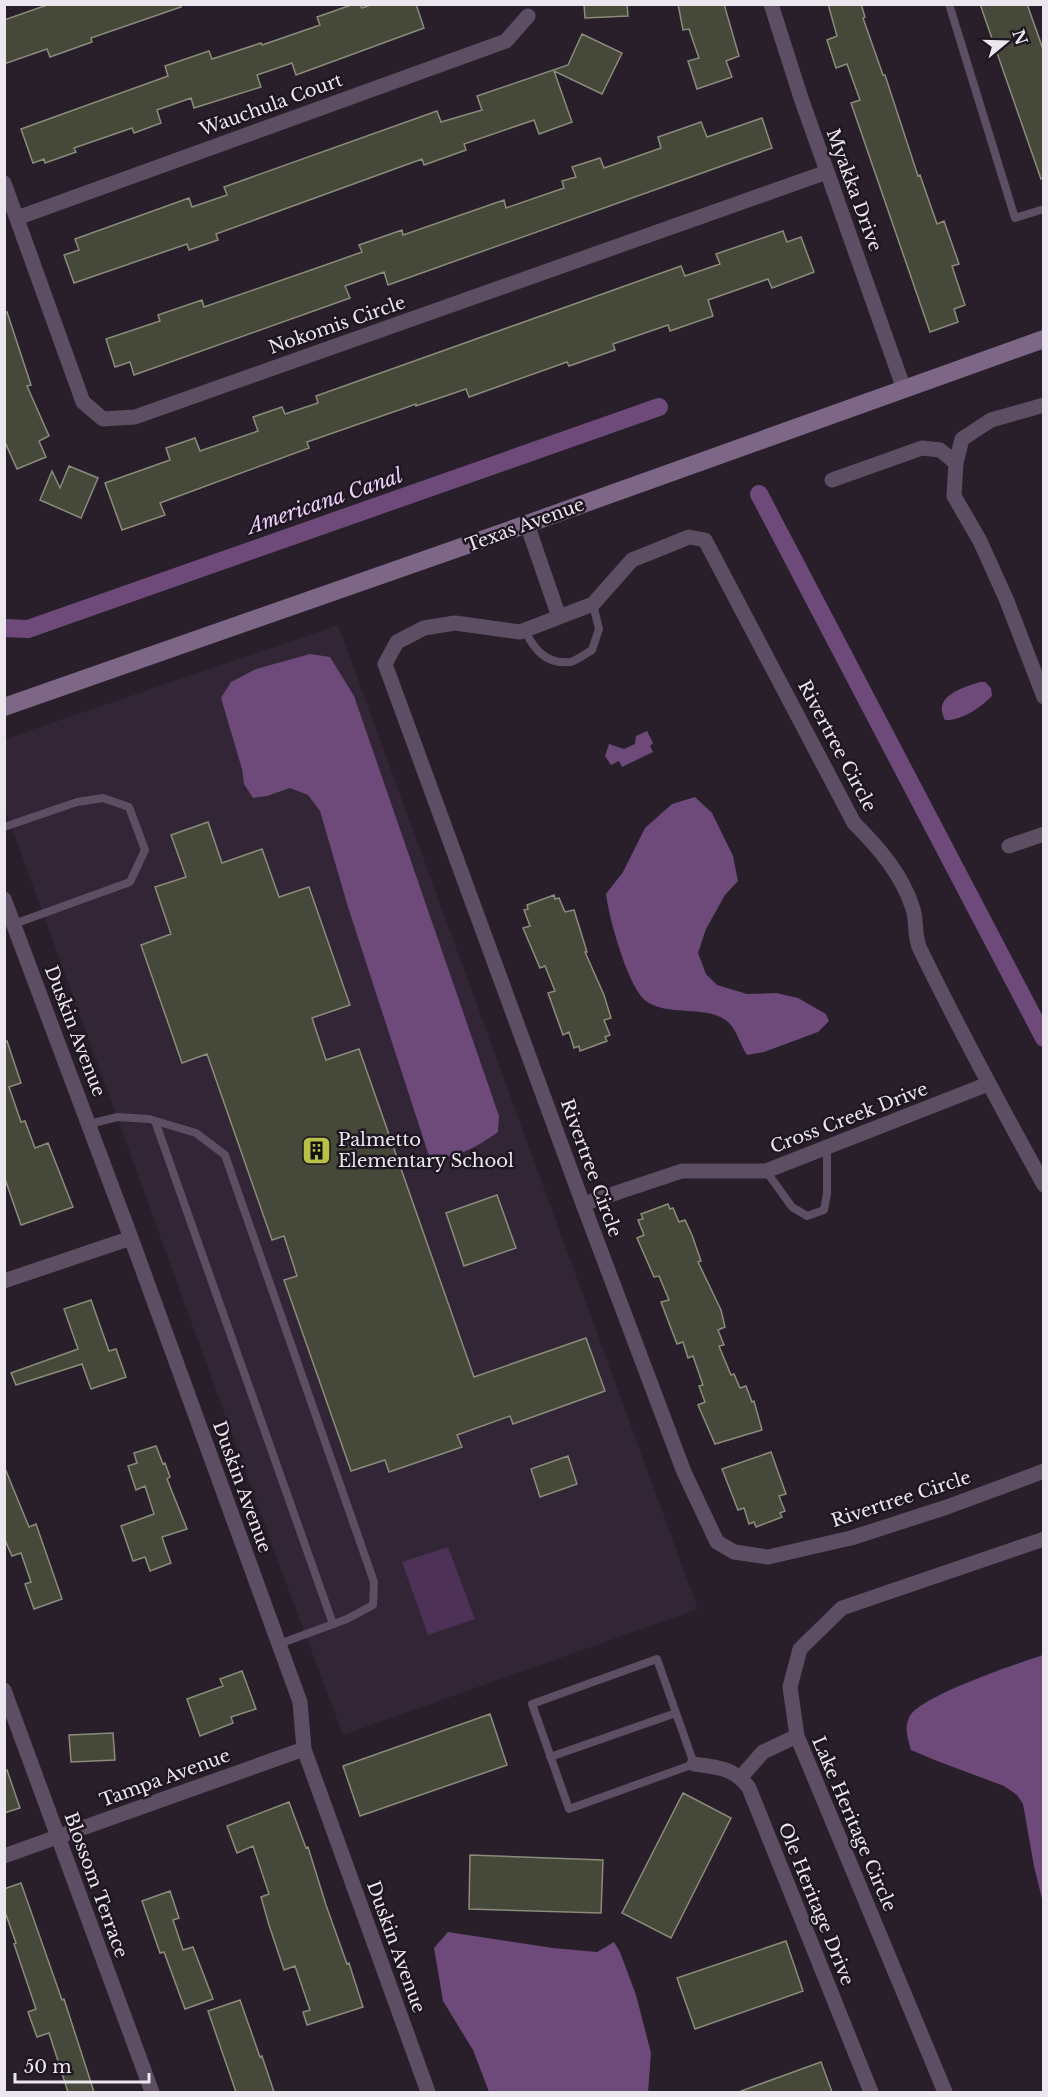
<svg xmlns="http://www.w3.org/2000/svg" width="1048" height="2097" viewBox="0 0 1048 2097" font-family="'Libre Baskerville',serif">
  <rect width="100%" height="100%" fill="#281f2b"/>
  <path fill="#322536" d="M338,625l360,984 -355,126 -57,-152 -281,-774v-70z"/>
  <path fill="#4d3157" d="M448,1547l27,72 -47,16 -26,-73z"/>
  <path fill="#6d4a79" d="M310,654l20,3 24,39 145,420 -1,16c-20,14 -45,30 -69,24l-81,-249 -28,-96 -12,-16 -18,-7 -23,8 -14,2 -9,-14 -2,-15 -21,-71 10,-16 25,-13z
    M980,682h5l6,6 1,8c-11,11 -30,25 -47,24 -13,-24 17,-32 35,-38z
    M647,731l6,12 -3,3 3,6 -31,15 -3,-6 -8,4 -6,-9 4,-12 15,5 11,-5 1,-8z
    M695,797l17,16 21,43 5,25 -13,14 -19,34 -8,24 8,21 11,11 30,9 29,-1 22,5 28,16 3,7 -11,11 -54,20 -17,3c-6,-9 -11,-26 -18,-32 -16,-15 -41,-10 -62,-14 -6,-1 -16,-4 -21,-8 -18,-14 -37,-83 -40,-107l17,-22 22,-44 27,-24z
    M1043,1655h1l-1,248 -9,-37 -11,-62 -6,-9 -13,-9 -67,-25 -26,-11c-3,-11 -7,-21 -2,-32 7,-21 110,-55 134,-63z
    M448,1932l105,16 44,4 17,-10 6,10 16,43 15,58 -3,39h-159l-16,-42 -30,-49 -9,-53z"/>
  <g fill="none" stroke-linecap="round" stroke-linejoin="round">
    <path stroke="#6d4a79" stroke-width="18" d="M759,494l285,544
      M4,628l24,1 631,-222"/>
  </g>
  <path fill="#464839" stroke="#8a8c7b" stroke-width="1.5" d="M50,4h131v3l-90,31 1,4 -42,15 -3,-8 -43,15v-44z
    M354,4h6l2,4 11,-4h43l8,24 -128,47 -4,-12 -35,12 4,12 -67,21 -3,-10 -34,12 4,13 -27,10 -2,-5 -58,20 2,4 -31,11 -1,-4 -11,4 -12,-34 147,-53 -3,-10 44,-15 3,8 49,-16 1,2 58,-20 -3,-8z
    M584,4h43l1,12 -43,2z
    M678,4h46l15,52 -13,5 6,16 -35,12 -9,-28 11,-3 -10,-29 -6,1z
    M828,4h33l4,13 -2,1 20,57h2l33,101 2,-1 17,49 7,-3 15,43 -7,2 13,39 -11,4 4,13 -28,10 -79,-229 9,-3 -13,-36 -11,4 -9,-28 10,-4z
    M980,4h47l17,48v126l-3,1z
    M582,34l40,19 -20,41 -48,-23 18,51 -33,12 -5,-14 -70,24 2,6 -42,15 -2,-6 -206,75 2,6 -29,10 -2,-6 -113,39 -10,-28 15,-5 -4,-11 114,-41 3,9 35,-12 -3,-8 213,-76 4,11 41,-12 -5,-14 91,-31z
    M762,118l10,30 -384,137 -4,-13 -39,14 5,12 -216,77 -4,-13 -15,5 -9,-28 54,-18 -2,-6 44,-15 2,7 107,-37 51,-18 -3,-7 43,-15 1,5 101,-35 2,8 58,-20 -2,-7 14,-4 -4,-10 28,-9 4,10 57,-20 -3,-11 43,-15 6,15z
    M783,231l4,11 14,-5 13,35 -42,16 -4,-9 -60,21 5,16 -43,15 -2,-6 -55,19 2,6 -46,16 -2,-4 -98,35 -3,-8 -50,17v-2l-109,38 2,6 -149,55 5,12 -43,15 -17,-47 65,-23 -4,-12 29,-10 5,13 58,-20 -5,-14 29,-10 3,7 33,-11 -2,-7 365,-130 4,10 35,-12 -4,-10z
    M7,312l24,73 -4,1 22,50 -10,5 7,16 -29,12 -13,-29v-127z
    M69,466l29,12 -17,40 -41,-18 12,-29 8,17z
    M208,822l14,41 40,-14 17,48 30,-10 41,118 -38,13 14,42 33,-11 115,328 112,-39 19,53 -92,33 -3,-8 -53,19 5,12 -73,25 -4,-12 -34,11 -67,-191 13,-4 -13,-40 -12,4 -65,-186 -25,9 -41,-118 30,-11 -16,-47 31,-10 -15,-42z
    M554,895l1,4 4,-1 6,14 9,-2 13,42h-2l19,43 7,23 -7,2 6,15 -5,2 2,4 -27,10 -1,-5 -5,2 -5,-16 -6,3 -15,-42 7,-2 -10,-25 -5,2 -17,-40 7,-2 -6,-16 4,-1 -1,-4z
    M7,1041l14,42 -12,4 12,35 4,-1 10,27 13,-5 25,64 -52,18 -17,-49v-134z
    M497,1195l19,53 -52,18 -18,-53z
    M668,1204l2,5 3,-1 6,14 6,-2 7,15 9,26 -3,1 23,48 4,17 -7,3 6,15 -5,1 2,5 10,24 3,-1 6,14 6,-2 6,16 2,-1 8,29 -47,14 -17,-39 7,-3 -6,-16 4,-1 -10,-29 -5,2 -5,-16 -6,2 -16,-42 8,-2 -10,-24 -5,1 -17,-39 7,-3 -6,-15 5,-1 -2,-5z
    M91,1300l18,51 7,-2 10,28 -35,12 -9,-25 -66,21 -5,-12 67,-24 -14,-40z
    M156,1446l7,18 2,-1 5,14 -3,2 20,50 -25,8 9,26 -21,8 -5,-14 -12,4 -12,-35 33,-12 -9,-28 -9,4 -8,-24 9,-3 -3,-10z
    M771,1452l15,42 -7,2 6,15 -5,2 2,4 -26,10 -2,-5 -5,2 -5,-16 -6,2 -16,-41z
    M568,1456l9,28 -37,13 -9,-28z
    M4,1466l25,61 7,-3 26,75 -28,10 -9,-25 6,-2 -10,-29 -9,3 -8,-18z
    M242,1671l14,38 -25,8 2,6 -33,13 -13,-37 36,-13 -3,-7z
    M490,1714l17,51 -147,51 -17,-50z
    M113,1733l2,27 -44,2 -2,-27z
    M4,1770h3l13,38 -16,5z
    M683,1793l48,25 -60,120 -49,-25z
    M289,1802l17,46 2,-1 18,58 21,59 2,-1 14,44 -56,18 -4,-13 7,-2 -15,-44 -11,4 -15,-45 -8,-28 8,-3 -16,-48 -16,7 -10,-27z
    M470,1855l133,5 -2,53 -132,-4z
    M21,1883l41,117 2,-1 30,93h-26l-19,-59 -12,4 -9,-25 8,-3 -22,-65 2,-1 -12,-34v-20z
    M170,1891l9,27 -6,2 10,30 10,-3 20,52 -28,10 -21,-57 -4,1 -18,-52z
    M786,1941l17,50 -108,38 -18,-51z
    M240,2000l20,57 2,-1 12,36h-38l-28,-81z
    M821,2062l11,30h-90l-1,-1z"/>
  <g fill="none" stroke-linecap="round" stroke-linejoin="round">
    <path stroke="#5d4e63" stroke-width="8" d="M949,4l66,214 29,-9
      M524,630c10,18 21,35 46,32 6,-1 15,-8 22,-12l7,-21 -6,-25
      M4,827l73,-25 26,-4 26,9 16,43 -15,32 -116,42
      M155,1121l178,503
      M89,1124l29,-7 31,2 47,14 29,22 149,427 -1,23 -26,14 -68,25
      M766,1171l26,36 15,9 17,-6 3,-16v-46
      M657,1659l37,105 -125,45 -37,-105z
      M550,1757l126,-44"/>
    <path stroke="#5d4e63" stroke-width="15" d="M771,4l30,94 103,291
      M4,183l79,219 20,17 32,-2 692,-245
      M17,218l489,-177 22,-25
      M1044,405l-53,15 -29,19 -6,24 -2,33 26,45 27,60 37,96
      M832,480l90,-32 18,2 16,13
      M527,524l32,93
      M1009,846l35,-12
      M4,899l127,339 169,464 4,47 124,343
      M1044,1185c-43,-78 -85,-156 -124,-236 -6,-12 -3,-28 -7,-40 -11,-35 -34,-61 -59,-86l-149,-283 -16,-3 -57,23 -39,44 -73,28 -65,-9 -31,5 -27,14 -12,22 198,540 101,268 33,70 17,10 34,5 83,-19 96,-31 97,-36
      M583,1204l99,-33h84l222,-87
      M4,1281l127,-43
      M4,1690l148,402
      M694,1764c23,3 41,4 55,24l122,304
      M741,1777l22,-25 34,-16
      M4,1856l300,-107
      M945,2092l-148,-356 -7,-49 10,-38 42,-41 202,-69"/>
    <path stroke="#7e6687" stroke-width="18" d="M4,707l523,-183 517,-185"/>
  </g>
  <defs>
    <symbol id="building-square" viewBox="-11 -11 22 22"><rect x="-9" y="-9" width="18" height="18" rx="4" fill="#b8c147" stroke="#1e1621"/><path d="M-4-6H4V6H1V3H-1V6H-4ZM-2.5-4.3h1.7v1.8h-1.7ZM.8-4.3h1.7v1.8H.8ZM-2.5-1h1.7V.8h-1.7ZM.8-1h1.7V.8H.8Z" fill="#111"/></symbol>
  </defs>
  <g fill-rule="evenodd">
    <use href="#building-square" x="300" y="1134" width="33" height="33"/>
  </g>
  <g text-anchor="middle" dominant-baseline="central" stroke-width="5" stroke-linejoin="round" paint-order="stroke">
    <g font-size="18" fill="#ece6ee" stroke="#1e1621">
      <text transform="translate(271 105) rotate(-20)">Wauchula Court</text>
      <text transform="translate(854 190) rotate(70)">Myakka Drive</text>
      <text transform="translate(337 325) rotate(-19)">Nokomis Circle</text>
      <text transform="translate(525 525) rotate(-20)">Texas Avenue</text>
      <text transform="translate(837 746) rotate(62)">Rivertree Circle</text>
      <text transform="translate(75 1031) rotate(69)">Duskin Avenue</text>
      <text transform="translate(849 1118) rotate(-21)">Cross Creek Drive</text>
      <text transform="translate(591 1168) rotate(70)">Rivertree Circle</text>
      <text transform="translate(242 1487) rotate(70)">Duskin Avenue</text>
      <text transform="translate(901 1499) rotate(-18)">Rivertree Circle</text>
      <text transform="translate(165 1778) rotate(-20)">Tampa Avenue</text>
      <text transform="translate(854 1824) rotate(67)">Lake Heritage Circle</text>
      <text transform="translate(96 1885) rotate(70)">Blossom Terrace</text>
      <text transform="translate(816 1904) rotate(68)">Ole Heritage Drive</text>
      <text transform="translate(396 1947) rotate(70)">Duskin Avenue</text>
    </g>
    <g font-size="18" fill="#ece6ee" stroke="#1e1621" text-anchor="start">
      <text x="338" y="1140">Palmetto<tspan x="338" dy="21">Elementary School</tspan></text>
    </g>
    <g font-size="20" font-style="italic" fill="#f1d1fd" stroke="#1e1621">
      <text transform="translate(325 501) rotate(-19)">Americana Canal</text>
    </g>
  </g>
  <rect width="1048" height="2097" fill="none" stroke="#ece6ee" stroke-width="12"/>
  <g transform="translate(1006 42) rotate(71)" stroke="#1e1621" stroke-width="4.5" paint-order="stroke">
  <path d="M0-4.5L10 22L0 15L-10 22Z" fill="#ece6ee"/>
  <text y="-9" font-size="16" font-weight="bold" text-anchor="middle" fill="#ece6ee">N</text>
  </g>
  <path d="M15 2073v9h134v-9" fill="none" stroke="#ece6ee" stroke-width="3"/>
  <text x="24" y="2073" font-size="18" fill="#ece6ee" stroke="#1e1621" stroke-width="4.5" paint-order="stroke">50 m</text>
</svg>
